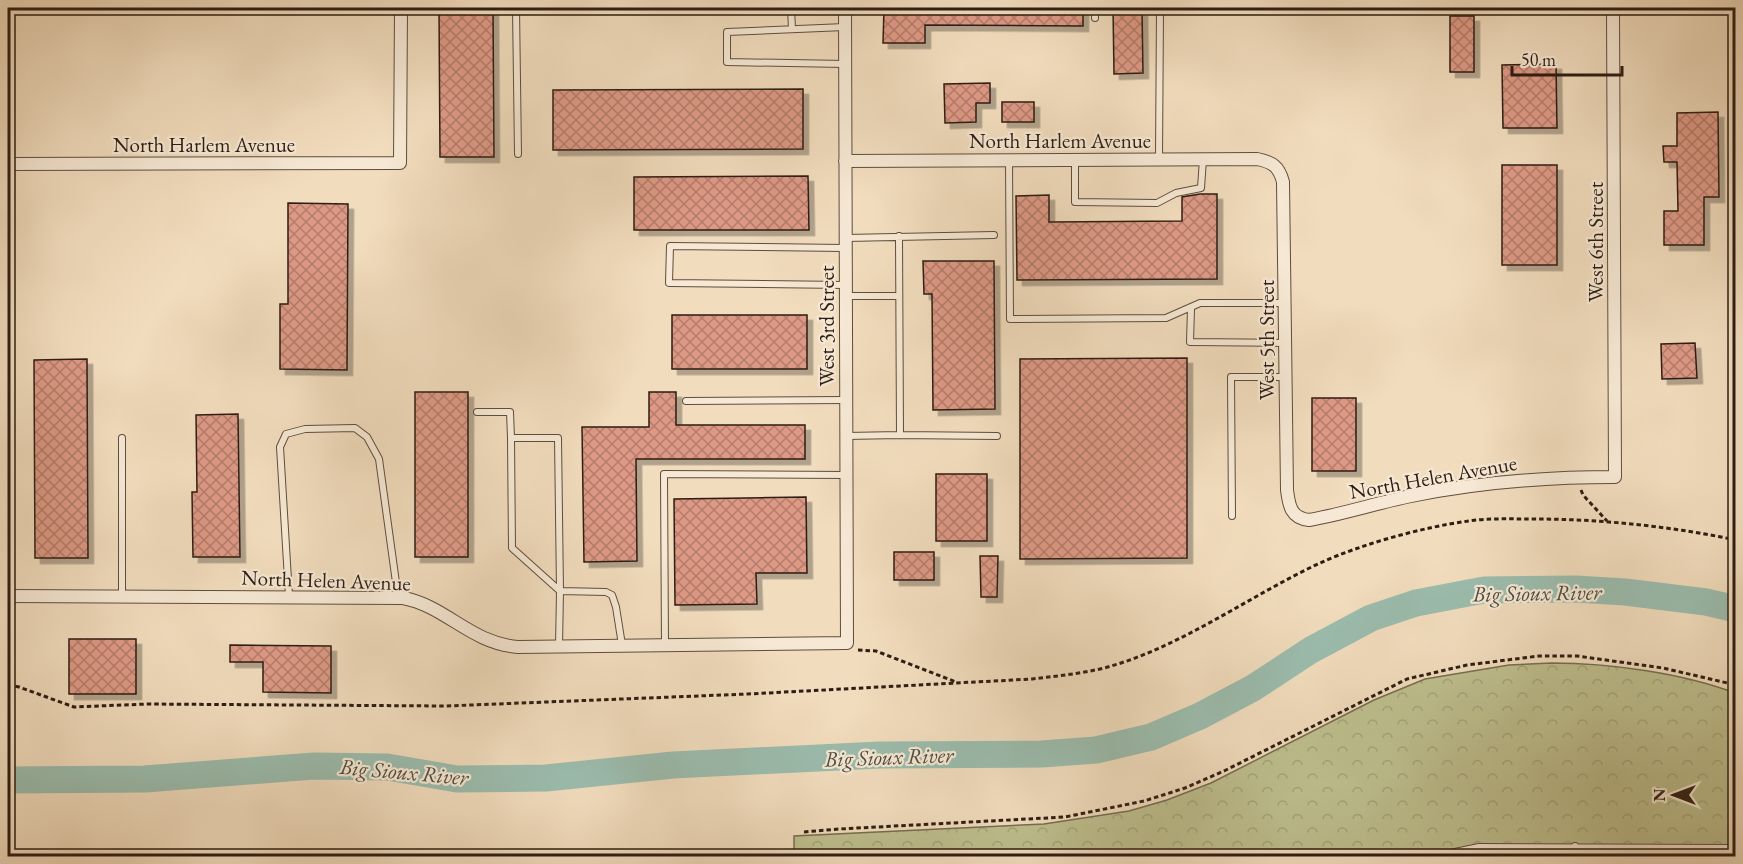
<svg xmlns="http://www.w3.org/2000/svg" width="1743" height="864" viewBox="0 0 1743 864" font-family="'EB Garamond',serif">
  <defs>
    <pattern id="park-crowns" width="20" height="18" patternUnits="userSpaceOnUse" patternTransform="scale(1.5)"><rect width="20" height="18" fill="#bebf8e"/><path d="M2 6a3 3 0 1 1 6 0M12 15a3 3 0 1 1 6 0" fill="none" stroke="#a4a47a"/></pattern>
    <pattern id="building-cross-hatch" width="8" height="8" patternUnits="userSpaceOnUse" patternTransform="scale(1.5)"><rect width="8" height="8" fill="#de9985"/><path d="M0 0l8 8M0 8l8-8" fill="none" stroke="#b47c6c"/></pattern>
    <filter id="shadow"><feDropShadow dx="5.5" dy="5.5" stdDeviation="0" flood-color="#0004"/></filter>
  </defs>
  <rect width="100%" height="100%" fill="#f1dcbd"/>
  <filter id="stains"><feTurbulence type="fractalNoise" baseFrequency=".00333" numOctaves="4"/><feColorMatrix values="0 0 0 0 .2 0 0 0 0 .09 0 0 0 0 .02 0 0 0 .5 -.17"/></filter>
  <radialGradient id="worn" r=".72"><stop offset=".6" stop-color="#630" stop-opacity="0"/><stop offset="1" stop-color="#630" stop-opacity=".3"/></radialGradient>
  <path fill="url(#park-crowns)" stroke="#766e50" stroke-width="1.5" d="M1552,663c57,0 130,10 183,30v163h-941v-20l250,-12 85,-13 38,-11 44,-17 163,-83 51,-21 84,-14z"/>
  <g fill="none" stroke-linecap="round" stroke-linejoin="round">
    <path stroke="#9bbcad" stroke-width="27" d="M8,780l137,-1 169,-13 73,1 70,12 89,-1 127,-13 207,-10 162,-1 54,-4 55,-13 49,-21 53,-28 58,-38 60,-32 45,-15 68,-13 92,-1 49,3 81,10 30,7"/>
  </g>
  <path fill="url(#building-cross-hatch)" stroke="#2d1d13" stroke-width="1.5" filter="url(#shadow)" d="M439,8h54l1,149h-54z
    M884,8h199v18l-158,-1v18h-42z
    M1113,8h29l1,65 -29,1z
    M1450,16h24v56h-24z
    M1556,64l1,64h-54l-1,-63z
    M990,83v20h-14v19l-31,1 -1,-39z
    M803,89v60l-250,1v-60z
    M1002,102h32v20h-32z
    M1718,112l1,85h-15v48h-40v-34h14l-1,-49h-13l-1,-16h14v-33z
    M1502,165h55v100h-55z
    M808,176l1,54h-175v-53z
    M1200,194h17v85l-200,1 -1,-84 33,-1v27l133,-1v-24z
    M288,203l60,1 -1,166 -67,-1v-65h8z
    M923,261h71l1,148 -62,1 -1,-116h-8z
    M672,315h135v54h-135z
    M1695,343l2,35 -35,1 -1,-35z
    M1187,358v200l-167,1v-200z
    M87,359l1,199h-53l-1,-198z
    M415,392h53v165h-53z
    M649,392h27v33h129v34h-169l1,102 -53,1 -2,-135h67z
    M1312,398h44v73h-44z
    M238,414l2,143h-47l-1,-65h5l-1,-77z
    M936,474h51v67h-51z
    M806,497l1,76h-51l1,31 -82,1 -1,-106z
    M894,552h40v28h-40z
    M980,556h18l-1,41h-16z
    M69,639h67v55h-67z
    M230,645l101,1v47l-68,-1v-30h-33z"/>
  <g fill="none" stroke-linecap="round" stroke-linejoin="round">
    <defs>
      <path id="service" d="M516,8l2,146
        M791,8l1,21
        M1095,8v10
        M845,27l-118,5v30l118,2
        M1159,159l1,-151
        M1009,160l1,159 156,-1 34,-15h85
        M1075,160v42l82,1 19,-10 25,-5 2,-29
        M846,238l148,-3
        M845,248l-175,-2 -1,37 176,2
        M846,296h53
        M1191,309l-1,33 95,1
        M8,396h2l1,159
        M686,401l160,-1
        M477,412h33l1,26
        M900,435l97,1
        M846,436l54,-1 -1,-199
        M511,438h47l2,153 -48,-43z
        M1232,516l-1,-139h54
        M122,596v-158
        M289,596l-9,-149 6,-13 19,-5 50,-1 12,9 12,22 19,138
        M665,645l-1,-171 182,1
        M559,646l1,-55 46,1 6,3 4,12 6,38
        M1575,846v10
        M1436,856l43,-9 257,1"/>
      <path id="minor" d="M845,161l412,-2c15,3 22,7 26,23l4,308c2,16 4,28 22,30 34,-6 68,-17 102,-24 68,-14 135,-19 204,-19l-2,-469
        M8,164l392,-1 1,-155
        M8,596l395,2c43,8 67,45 115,49l329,-4 -2,-635"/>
    </defs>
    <use href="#service" stroke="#5e4d3e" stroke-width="8"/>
    <use href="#minor" stroke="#5e4d3e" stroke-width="14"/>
    <path stroke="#2d1d13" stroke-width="3" stroke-dasharray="4.5 3" stroke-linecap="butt" d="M1581,490l2,5 24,26
      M858,650l18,1 80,31
      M8,685l11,2 55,20 73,-3 299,2 302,-12 284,-15c24,-3 48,-5 72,-11 76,-20 145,-72 216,-105 42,-19 103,-36 149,-42 20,-3 42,-2 63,-2 68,0 137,7 204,21
      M804,832l35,-3 226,-12 79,-16 41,-13 39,-17 183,-92 60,-14 72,-9h38l86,12 73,17"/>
    <use href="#service" stroke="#f6e8d4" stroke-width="6"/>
    <use href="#minor" stroke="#f6e8d4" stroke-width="12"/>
  </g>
  <g text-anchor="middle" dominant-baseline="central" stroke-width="4.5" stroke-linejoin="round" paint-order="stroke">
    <g font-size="21" fill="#2d1d13" stroke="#f6e8d4">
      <text x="1060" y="140">North Harlem Avenue</text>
      <text x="204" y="144">North Harlem Avenue</text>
      <text transform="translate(1595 242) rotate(-90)">West 6th Street</text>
      <text transform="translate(826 326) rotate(-90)">West 3rd Street</text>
      <text transform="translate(1266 340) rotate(-90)">West 5th Street</text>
      <text transform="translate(1433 477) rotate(-10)">North Helen Avenue</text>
      <text transform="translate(326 580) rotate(2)">North Helen Avenue</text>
    </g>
    <g font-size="22" font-style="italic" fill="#4e4d41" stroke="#f6e8d4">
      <text transform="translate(1537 593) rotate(-1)">Big Sioux River</text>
      <text transform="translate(889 757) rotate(-2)">Big Sioux River</text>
      <text transform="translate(404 772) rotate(5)">Big Sioux River</text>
    </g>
  </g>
  <rect width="1743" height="864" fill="none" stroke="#f1dcbd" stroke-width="30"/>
  <rect x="9" y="9" width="1725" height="846" fill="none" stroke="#2d1d13" stroke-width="3"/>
  <rect x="15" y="15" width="1713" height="834" fill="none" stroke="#2d1d13" stroke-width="1.5"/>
  <g transform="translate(1674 795) rotate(270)" stroke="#f6e8d4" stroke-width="4.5" paint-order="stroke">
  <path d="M0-4.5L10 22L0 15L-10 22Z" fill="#2d1d13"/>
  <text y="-9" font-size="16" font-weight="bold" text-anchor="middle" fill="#2d1d13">N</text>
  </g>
  <path d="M1512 66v9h110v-9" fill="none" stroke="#2d1d13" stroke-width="3"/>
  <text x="1521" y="66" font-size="18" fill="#2d1d13" stroke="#f6e8d4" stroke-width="4.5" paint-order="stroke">50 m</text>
  <rect width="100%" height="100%" filter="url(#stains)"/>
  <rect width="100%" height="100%" fill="url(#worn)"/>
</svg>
